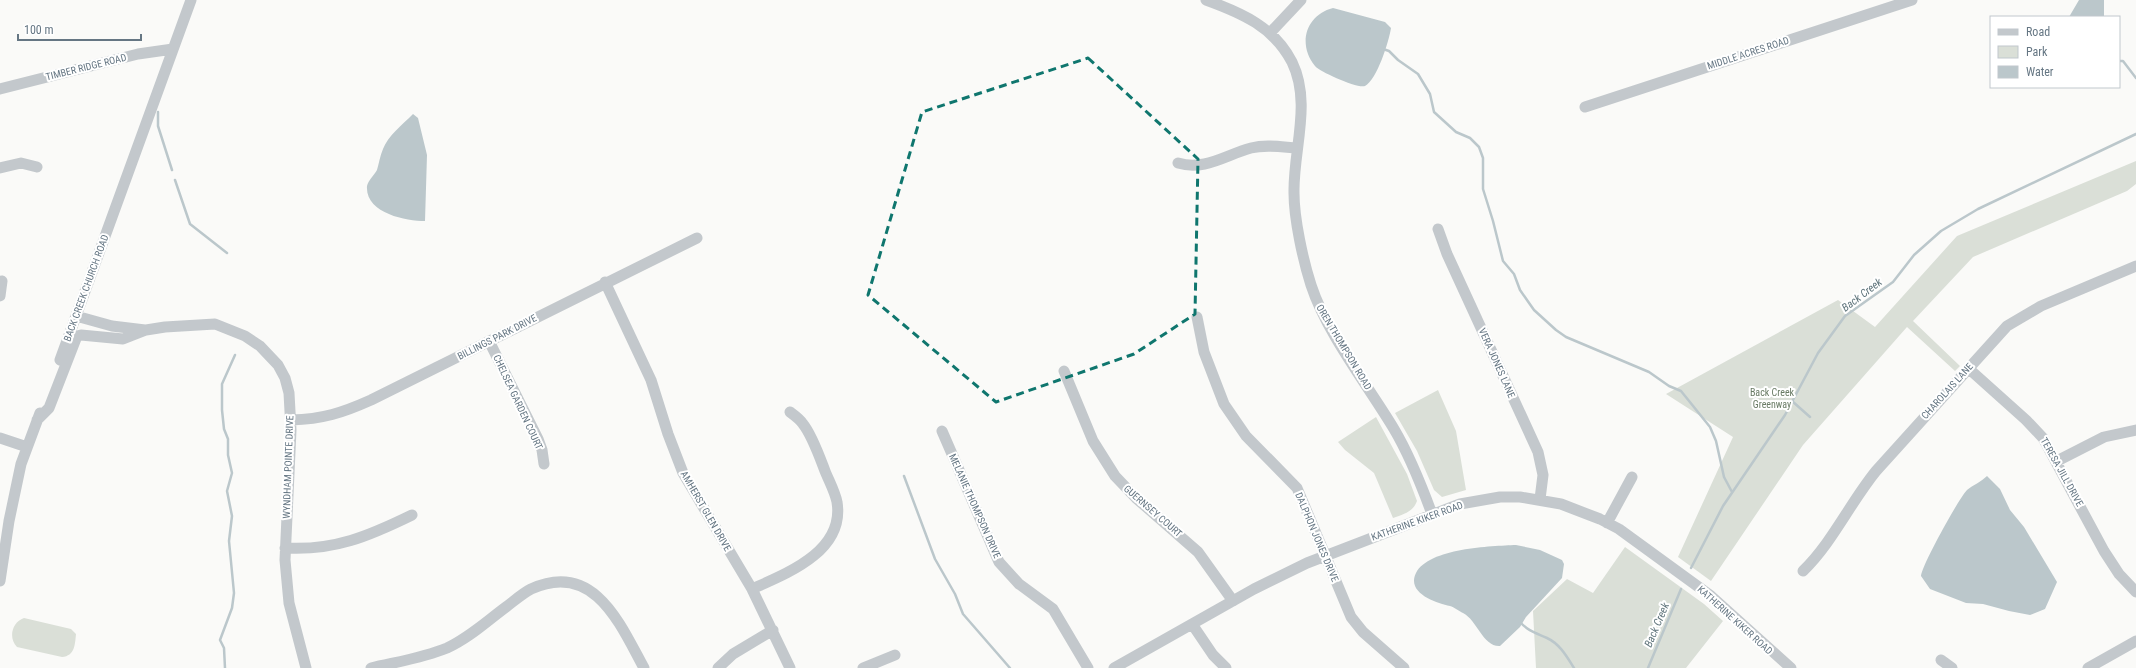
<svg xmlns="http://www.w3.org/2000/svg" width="2136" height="668" viewBox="0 0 2136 668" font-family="'Roboto Condensed',sans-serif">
  <rect width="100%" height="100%" fill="#fafaf8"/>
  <path fill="#dadfd7" d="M2136,161v23l-9,7 -154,66 -60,64 47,45 -5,5 -48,-44 -104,118 -92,136 -33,-24 55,-120 -67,-43 172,-94 37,27 82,-91z
    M1438,390l18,41 10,59 -24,7 -8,-7 -17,-39 -22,-38z
    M1376,417l31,57 10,27c-4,11 -13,13 -24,17l-19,-45 -29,-23 -7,-8z
    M1625,547l79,57 19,17 -37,47h-150l-3,-57 34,-32 26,14z
    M24,618l47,11 5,5c-1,10 -1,22 -14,23l-45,-10c-9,-9 -5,-25 7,-29z"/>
  <path fill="#bbc7cb" d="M2079,0h25v17h-35z
    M1333,8l52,14 6,6c-2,13 -14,52 -26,58 -7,3 -45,-14 -50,-20 -18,-22 -9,-51 18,-58z
    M413,114l5,4 9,37 -2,66c-19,0 -60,-8 -58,-35 1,-5 7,-11 10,-16 2,-7 3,-14 6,-21 5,-13 19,-24 30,-35z
    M1987,476l13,13 10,21 14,17 33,55 -12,27 -15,6 -21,-4 -26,-7 -17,-1 -36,-14 -9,-13c1,-11 38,-78 46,-86 6,-5 14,-8 20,-14z
    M1516,545l24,5 22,10 2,4 -2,14 -36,39 -6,10 -20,19c-17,1 -23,-26 -37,-33 -4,-2 -9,-6 -13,-7 -14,-3 -44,-13 -34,-33 13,-25 75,-27 100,-28z"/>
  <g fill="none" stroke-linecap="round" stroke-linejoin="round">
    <path stroke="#bbc7cb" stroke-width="2.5" d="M1383,49l6,2 9,9 20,14 12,20 4,18 22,20 14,6 9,9 4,11v31l10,32 10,40 11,13 6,16 14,20 22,20 10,7 83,35 20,14 12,5 29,36 6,14 8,36 8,15
      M2119,61h4l13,17
      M158,112v14l14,44
      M175,180l15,44 37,29
      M1792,401l18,16
      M904,476l31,83 20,35 8,20 47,54
      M1691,568l32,-62 62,-91 33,-62 27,-37 48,-34 21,-27 27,-24 37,-22 158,-75
      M1520,622c8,9 16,11 27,16 13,6 20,19 27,30
      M225,668l-1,-20 -4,-8 12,-32 2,-15 -5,-52 3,-25 -5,-25 5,-18 -4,-18v-16l-4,-10 -2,-19v-26l13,-29
      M1648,668l33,-79"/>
    <path stroke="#c3c8cc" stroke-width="11" d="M1206,0c36,13 68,27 86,62 20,41 1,88 2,131 0,26 9,67 17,92 16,49 56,99 83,144 16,27 27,55 38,85
      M1270,33l31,-33
      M0,89l138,-35 35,-5
      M1585,107l327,-107
      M1178,163c27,8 47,-8 73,-15 15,-4 31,-1 46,0
      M0,168l21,-5 16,4
      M1438,229l9,25 91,198 5,23 -3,24
      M605,282l46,98 17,54 15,39 69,116 38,79
      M0,296l2,-15
      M76,316l36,10 33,4
      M1197,317l7,35 20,52 22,32 51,52 54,129 12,15 41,36
      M489,341l49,98 4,11 2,14
      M60,360l131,-360
      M1968,368l58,52 17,18 61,113 15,23 17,18
      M1064,371l29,70 22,35 21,22 62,54 35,49
      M37,420l12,-12 28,-72 4,-1 42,4 23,-9 19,-3 50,-3 30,12 15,10 18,19 7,13 4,15 2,37 -6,130 4,43 17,65
      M291,420c32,-1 51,-7 80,-20l326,-162
      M942,431l57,131 20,22 34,25 35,59
      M0,438l27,9
      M2057,461l47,-24 32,-7
      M1607,523l25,-46
      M285,548c49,3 84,-12 127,-33
      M1803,571c29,-28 47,-68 73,-100l131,-145 34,-20 95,-40
      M0,581l9,-60 12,-57 19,-51
      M752,589c36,-16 93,-38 85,-87 -2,-10 -8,-21 -12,-31 -5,-13 -13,-36 -22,-47 -3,-5 -9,-9 -13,-12
      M1192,624l21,31 13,13
      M1941,660l11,8
      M371,668c25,-6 52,-10 76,-20 22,-10 40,-27 59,-41 8,-6 17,-14 25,-18 63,-29 89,35 113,79
      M718,668l15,-14 40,-24
      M863,668l32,-13
      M1114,668l140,-79 53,-26 153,-59 40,-7h20l41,7 39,15 19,10 92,67 80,72
      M2088,668l48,-27"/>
  </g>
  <path fill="none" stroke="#0f766e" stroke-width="3" stroke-dasharray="8 5" stroke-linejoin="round" d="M1088,58l110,101 -3,155 -61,40 -138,48 -128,-107 54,-183z"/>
  <g text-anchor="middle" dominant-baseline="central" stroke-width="4" stroke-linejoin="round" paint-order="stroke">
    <g font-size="10" fill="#657683" stroke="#fff">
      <text transform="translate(1748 53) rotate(-18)">MIDDLE ACRES ROAD</text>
      <text transform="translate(86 67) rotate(-14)">TIMBER RIDGE ROAD</text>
      <text transform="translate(86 288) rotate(-70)">BACK CREEK CHURCH ROAD</text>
      <text transform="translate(497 337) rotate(-27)">BILLINGS PARK DRIVE</text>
      <text transform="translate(1344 347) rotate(59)">OREN THOMPSON ROAD</text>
      <text transform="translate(1497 363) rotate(66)">VERA JONES LANE</text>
      <text transform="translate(1947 391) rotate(-48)">CHAROLAIS LANE</text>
      <text transform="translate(518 402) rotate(65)">CHELSEA GARDEN COURT</text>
      <text transform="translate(288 467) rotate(-88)">WYNDHAM POINTE DRIVE</text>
      <text transform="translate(2062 472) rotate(61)">TERESA JILL DRIVE</text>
      <text transform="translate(975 506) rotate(66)">MELANIE THOMPSON DRIVE</text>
      <text transform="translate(706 511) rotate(60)">AMHERST GLEN DRIVE</text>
      <text transform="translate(1153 511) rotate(41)">GUERNSEY COURT</text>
      <text transform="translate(1417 521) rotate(-20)">KATHERINE KIKER ROAD</text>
      <text transform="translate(1317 537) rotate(67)">DALPHON JONES DRIVE</text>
      <text transform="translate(1735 620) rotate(42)">KATHERINE KIKER ROAD</text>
    </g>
    <g font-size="10" fill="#687a64" stroke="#fff">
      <text x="1772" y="392">Back Creek<tspan x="1772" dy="12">Greenway</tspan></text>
    </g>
    <g font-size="11" font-style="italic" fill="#60757c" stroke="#fff">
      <text transform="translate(1862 295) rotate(-37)">Back Creek</text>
      <text transform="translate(1657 625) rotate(-67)">Back Creek</text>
    </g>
  </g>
  <rect x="1990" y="16" width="130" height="72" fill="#ffffff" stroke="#c1c8cd"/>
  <rect x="1998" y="29" width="20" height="6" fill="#c3c8cc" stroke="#c1c8cd"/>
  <text x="2026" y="36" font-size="12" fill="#657683">Road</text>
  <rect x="1998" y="46" width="20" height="12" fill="#dadfd7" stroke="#c1c8cd"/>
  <text x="2026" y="56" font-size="12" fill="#657683">Park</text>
  <rect x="1998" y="66" width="20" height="12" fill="#bbc7cb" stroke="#c1c8cd"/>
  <text x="2026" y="76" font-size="12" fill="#657683">Water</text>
  <path d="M18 34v6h123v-6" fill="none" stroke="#657683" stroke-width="2"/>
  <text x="24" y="34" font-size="12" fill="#657683" stroke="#ffffff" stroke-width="3" paint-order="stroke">100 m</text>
</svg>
